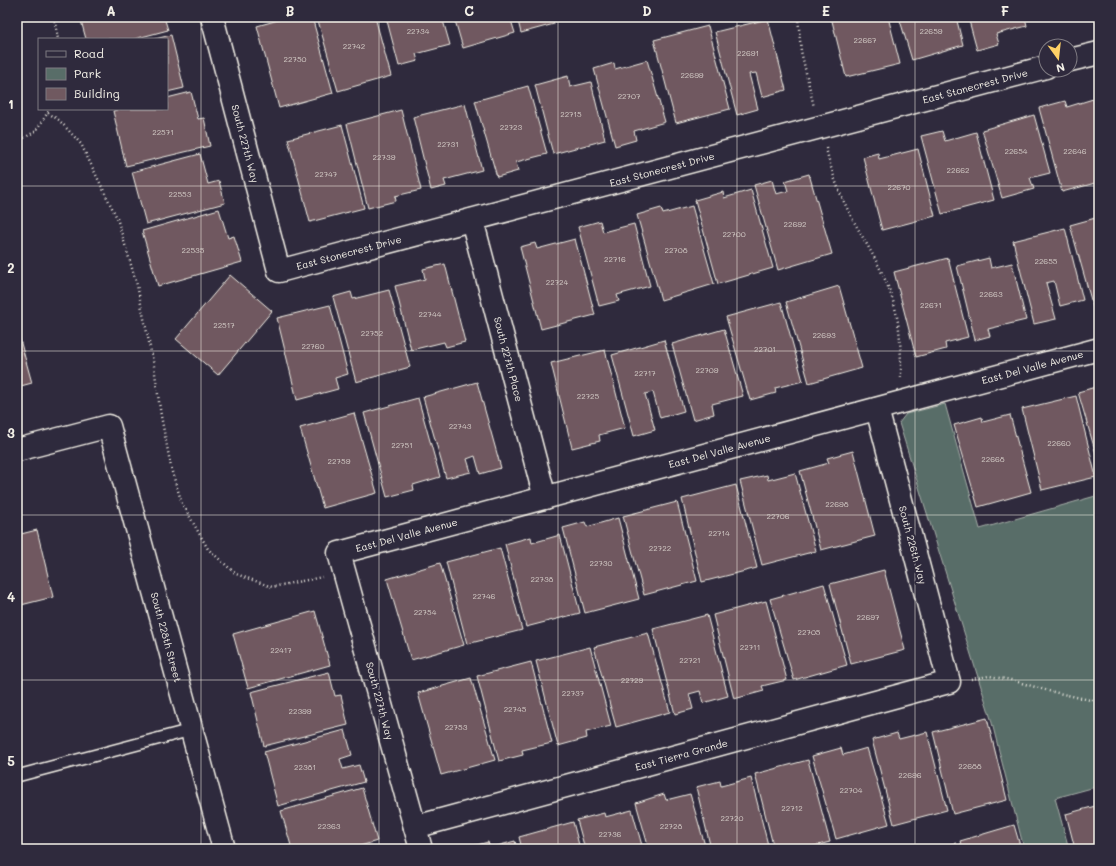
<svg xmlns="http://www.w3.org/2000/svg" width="1116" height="866" viewBox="0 0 1116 866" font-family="Mali,sans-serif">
  <rect width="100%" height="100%" fill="#2f2a3d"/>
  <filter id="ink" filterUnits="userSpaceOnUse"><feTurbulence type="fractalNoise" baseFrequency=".025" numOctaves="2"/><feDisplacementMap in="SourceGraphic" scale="8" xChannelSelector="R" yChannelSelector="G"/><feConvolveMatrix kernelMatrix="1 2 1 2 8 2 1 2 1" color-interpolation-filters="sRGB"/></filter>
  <g filter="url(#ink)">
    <path fill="#586d68" stroke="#a6afa8" d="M945,404l35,125 119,-34v291l-44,12 14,51h-45l-33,-130 -92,-296 7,-9z"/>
    <path fill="#705960" stroke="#f4f1e8" d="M80,17h84l4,13 -34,9h-48z
      M289,17h23l21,76 -54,15 -22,-82z
      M317,17h58l16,59 -53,15z
      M386,17h56l8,28 -34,9 2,7 -19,5z
      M454,17h56l5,16 -52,15z
      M517,17h35l2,7 -33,9z
      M831,17h57l12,47 -54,13z
      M899,17h57l7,28 -51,15z
      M968,17h57l2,9 -31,8 3,10 -22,6z
      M768,19l18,71 -24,7 -6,-24 -7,1 9,35 -21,6 -22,-83z
      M708,26l22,83 -54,14 -22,-83z
      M171,35l13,53 -17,4v-53h-12z
      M647,60l18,62 -31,9 2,9 -21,6 -21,-77 20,-6 1,6z
      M568,76l2,11 21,-5 14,58 -52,14 -18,-69z
      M528,86l19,68 -31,8 2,9 -21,6 -22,-76z
      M191,92l7,27 6,-1 6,28 -84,20 -13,-55 8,-2h46v-11z
      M1093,99l6,21v62l-37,10 -23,-84 26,-7 2,6z
      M465,104l17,66 -38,10 2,6 -15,4 -18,-73z
      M401,110l20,80 -26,6 1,5 -28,7 -21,-84z
      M1034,115l16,58 -20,5 4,11 -32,9 -20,-68z
      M342,125l22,83 -54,14 -22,-83z
      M942,131l3,10 31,-9 18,68 -52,14 -21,-78z
      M918,149l17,67 -53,14 -19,-73 15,-4 1,6z
      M200,154l8,30 11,-3 6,22 -79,21 -14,-52z
      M809,174l23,80 -54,16 -24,-85 18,-5 4,14 12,-3 -3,-10z
      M751,190l22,78 -55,16 -23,-84 28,-8 1,6z
      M692,206l22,78 -53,16 -24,-85 24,-7 2,6z
      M219,209l9,29 6,-2 8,26 -84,24 -16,-55z
      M1099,217v89l-6,1 -23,-82z
      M600,221l3,11 31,-8 16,62 -33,9 2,6 -20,5 -21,-79z
      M1065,228l18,72 -23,6 -6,-25 -8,2 10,36 -22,5 -21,-83z
      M575,239l20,76 -54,14 -21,-82 15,-4 2,6z
      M948,258l20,79 -23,6 1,6 -30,8 -22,-85z
      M989,258l2,10 21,-5 14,57 -38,9 2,7 -15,4 -18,-74z
      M445,264l20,78 -19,5 -2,-5 -33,8 -16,-64 30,-7 -2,-10z
      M230,275l42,36 -54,64 -42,-36z
      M839,286l23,82 -53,15 -23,-81z
      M389,290l21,77 -54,15 -23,-85 18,-5 2,7z
      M781,302l22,79 -28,7 1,5 -26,7 -24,-83z
      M330,305l18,69 -13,4 3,11 -41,11 -20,-82z
      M17,329l15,54 -15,4z
      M724,329l19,67 -31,8 2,10 -21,6 -21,-76z
      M664,340l20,71 -24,7 -7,-26 -8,2 10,36 -21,6 -22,-81z
      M605,350l20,78 -26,7 1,6 -28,7 -21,-85z
      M477,382l24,86 -21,6 -5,-18 -8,3 4,13 -25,6 -23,-81z
      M1099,386v78l-21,-72z
      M1076,396l20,81 -54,13 -20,-81z
      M418,398l22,79 -27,8 1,5 -27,7 -23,-84z
      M354,413l23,80 -54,15 -23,-80z
      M1010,415l21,77 -53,15 -24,-82 28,-8 1,5z
      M853,451l22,85 -54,14 -21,-79 29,-8 -2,-5z
      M795,473l21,78 -54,14 -22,-84 27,-6 1,5z
      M736,485l21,83 -55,14 -20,-83z
      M677,502l20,79 -53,14 -21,-79z
      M618,518l21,81 -54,14 -22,-85 22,-6 2,5z
      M37,530l16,67 -36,9v-71z
      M560,535l20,78 -54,14 -21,-83 26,-7 1,6z
      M500,548l22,82 -55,14 -21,-82z
      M440,563l24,82 -53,15 -24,-81z
      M884,570l21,80 -54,14 -21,-80z
      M824,584l23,81 -53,15 -24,-81z
      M766,601l21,79 -25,6 2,5 -30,8 -21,-84z
      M315,611l15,54 -82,23 -15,-54z
      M707,615l21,81 -25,7 -3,-12 -11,3 4,15 -18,5 -22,-85z
      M648,633l22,79 -54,15 -22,-80z
      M590,647l21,79 -25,6 1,6 -29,8 -22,-85z
      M531,662l21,81 -30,7 1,5 -24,6 -22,-85z
      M329,672l6,24 6,-1 7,30 -84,21 -13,-54z
      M471,678l24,82 -54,15 -23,-82z
      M987,718l20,82 -54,14 -20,-82z
      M345,730l7,25 -12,4 3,10 16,-4 5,17 -86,24 -14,-54z
      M927,732l20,78 -53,14 -22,-84 25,-7 2,6z
      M841,748l2,7 24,-7 22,76 -53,15 -24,-83z
      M808,760l22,82 -27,7h-29l-19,-75z
      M751,778l18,71h-58l-15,-62 24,-6 1,5z
      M362,788l15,53 -27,8h-58l-11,-38z
      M664,794l2,6 24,-6 16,55h-57l-13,-46z
      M1099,805v44h-24l-9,-35z
      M632,810l11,39h-58l-8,-29 27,-7 1,4z
      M573,822l7,27h-58l-3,-12z
      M1014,825l7,24h-58l-3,-8z
      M515,841l2,8h-55l26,-7 2,6z
      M956,843l1,6h-24z"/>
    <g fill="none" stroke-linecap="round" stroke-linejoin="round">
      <defs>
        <path id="lane" d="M17,776l174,-46"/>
        <g id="street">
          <path id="s1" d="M212,17l67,254 767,-204"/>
          <path d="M1070,60l29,-7"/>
          <path id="s2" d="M472,220l73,278"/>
          <path id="s3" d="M17,450l92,-24 115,423"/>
          <path id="s4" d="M415,827l534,-145 -72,-273"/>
          <path id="s5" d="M421,849l-82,-296 760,-204"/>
        </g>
      </defs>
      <use href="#lane" stroke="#f4f1e8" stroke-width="14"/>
      <use href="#street" stroke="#f4f1e8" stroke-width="25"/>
      <path stroke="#f4f1e8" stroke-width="2.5" stroke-dasharray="1 3" stroke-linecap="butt" d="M54,17l4,22
        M798,17l3,34 13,56
        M48,113l11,7 22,24 36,74 20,67 17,81 7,50 11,56 10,31 26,46 28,25 36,13 50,-10
        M17,142l19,-11 14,-22
        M826,148c5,23 13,45 24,66 15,29 33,54 43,87 8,25 8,53 8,79
        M971,679l18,-3 22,4 38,11 41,9h9"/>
      <use href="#lane" stroke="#2f2a3d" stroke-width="11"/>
      <use href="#street" stroke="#2f2a3d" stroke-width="22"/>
    </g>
  </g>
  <path fill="none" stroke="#f4f1e8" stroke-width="1" stroke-opacity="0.55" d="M201,17v832M379,17v832M558,17v832M737,17v832M915,17v832M17,186h1082M17,351h1082M17,515h1082M17,680h1082"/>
  <g text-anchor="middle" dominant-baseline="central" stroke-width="4" stroke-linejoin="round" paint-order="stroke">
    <g font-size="8" fill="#d3cbc6">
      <text x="418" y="31">22734</text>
      <text x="931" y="31">22659</text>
      <text x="865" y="40">22667</text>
      <text x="354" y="46">22742</text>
      <text x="748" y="53">22691</text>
      <text x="295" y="59">22750</text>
      <text x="692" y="75">22699</text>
      <text x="629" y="96">22707</text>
      <text x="571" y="114">22715</text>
      <text x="511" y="127">22723</text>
      <text x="163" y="132">22571</text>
      <text x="448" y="144">22731</text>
      <text x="1016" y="151">22654</text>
      <text x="1075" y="151">22646</text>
      <text x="384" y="157">22739</text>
      <text x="958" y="170">22662</text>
      <text x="326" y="174">22747</text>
      <text x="899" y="187">22670</text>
      <text x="180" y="194">22553</text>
      <text x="795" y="224">22692</text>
      <text x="734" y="234">22700</text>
      <text x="193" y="250">22535</text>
      <text x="676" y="250">22708</text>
      <text x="615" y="259">22716</text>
      <text x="1046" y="261">22655</text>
      <text x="557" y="282">22724</text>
      <text x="991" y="294">22663</text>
      <text x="931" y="305">22671</text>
      <text x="430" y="314">22744</text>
      <text x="224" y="325">22517</text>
      <text x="372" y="333">22752</text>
      <text x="824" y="335">22693</text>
      <text x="313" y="346">22760</text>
      <text x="765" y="349">22701</text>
      <text x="707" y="370">22709</text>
      <text x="645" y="373">22717</text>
      <text x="588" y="396">22725</text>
      <text x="460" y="426">22743</text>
      <text x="1059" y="443">22660</text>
      <text x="402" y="445">22751</text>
      <text x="993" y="459">22668</text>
      <text x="339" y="461">22759</text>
      <text x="837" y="504">22698</text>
      <text x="778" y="516">22706</text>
      <text x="719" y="533">22714</text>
      <text x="660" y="548">22722</text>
      <text x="601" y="563">22730</text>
      <text x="542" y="579">22738</text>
      <text x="484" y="596">22746</text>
      <text x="425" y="612">22754</text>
      <text x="868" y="617">22697</text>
      <text x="809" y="632">22705</text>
      <text x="750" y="647">22711</text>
      <text x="281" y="650">22417</text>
      <text x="690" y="660">22721</text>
      <text x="632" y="680">22729</text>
      <text x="573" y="693">22737</text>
      <text x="515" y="709">22745</text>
      <text x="300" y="711">22399</text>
      <text x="456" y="727">22753</text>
      <text x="970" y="766">22688</text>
      <text x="305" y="767">22381</text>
      <text x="910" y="775">22696</text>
      <text x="851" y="790">22704</text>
      <text x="792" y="808">22712</text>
      <text x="732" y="818">22720</text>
      <text x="329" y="826">22363</text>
      <text x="671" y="826">22728</text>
      <text x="610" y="834">22736</text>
    </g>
    <g font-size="10" fill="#f4f1e8" stroke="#2f2a3d">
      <text stroke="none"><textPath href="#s1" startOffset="983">East Stonecrest Drive</textPath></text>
      <text stroke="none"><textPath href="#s1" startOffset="131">South 227th Way</textPath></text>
      <text stroke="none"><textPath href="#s1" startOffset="659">East Stonecrest Drive</textPath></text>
      <text stroke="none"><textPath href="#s1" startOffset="335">East Stonecrest Drive</textPath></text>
      <text stroke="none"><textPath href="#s2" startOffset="144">South 227th Place</textPath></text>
      <text stroke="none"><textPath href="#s5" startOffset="1025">East Del Valle Avenue</textPath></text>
      <text stroke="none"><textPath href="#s5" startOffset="701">East Del Valle Avenue</textPath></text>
      <text stroke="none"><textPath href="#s5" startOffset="377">East Del Valle Avenue</textPath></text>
      <text transform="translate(913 545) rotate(75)">South 226th Way</text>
      <text stroke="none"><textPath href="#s3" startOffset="314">South 228th Street</textPath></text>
      <text transform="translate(380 701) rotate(75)">South 227th Way</text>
      <text stroke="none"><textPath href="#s4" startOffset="276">East Tierra Grande</textPath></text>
    </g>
  </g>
  <rect width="1116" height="866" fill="none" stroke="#2f2a3d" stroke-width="44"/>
  <rect x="38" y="38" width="130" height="72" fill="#2f2a3d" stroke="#7e7a81"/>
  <rect x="46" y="51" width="20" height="6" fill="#2f2a3d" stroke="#7e7a81"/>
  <text x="74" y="58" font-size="12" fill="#f4f1e8">Road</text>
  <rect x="46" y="68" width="20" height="12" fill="#586d68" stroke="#7e7a81"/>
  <text x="74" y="78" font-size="12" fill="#f4f1e8">Park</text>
  <rect x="46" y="88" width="20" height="12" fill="#705960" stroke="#7e7a81"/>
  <text x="74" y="98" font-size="12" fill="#f4f1e8">Building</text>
  <g transform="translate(1058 58) rotate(165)"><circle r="19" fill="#2f2a3d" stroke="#7e7a81"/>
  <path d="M0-3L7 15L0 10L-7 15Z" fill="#ffd166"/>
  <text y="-6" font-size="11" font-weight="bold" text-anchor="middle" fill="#f4f1e8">N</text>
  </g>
  <rect x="22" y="22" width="1072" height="822" fill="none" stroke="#f4f1e8" stroke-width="1.5"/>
  <g font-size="13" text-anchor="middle" font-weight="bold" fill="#f4f1e8">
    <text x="111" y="16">A</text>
    <text x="290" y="16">B</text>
    <text x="469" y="16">C</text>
    <text x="647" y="16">D</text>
    <text x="826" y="16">E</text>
    <text x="1005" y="16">F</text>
    <text x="11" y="109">1</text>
    <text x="11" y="273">2</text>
    <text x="11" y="438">3</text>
    <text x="11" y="602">4</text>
    <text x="11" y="766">5</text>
  </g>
</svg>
